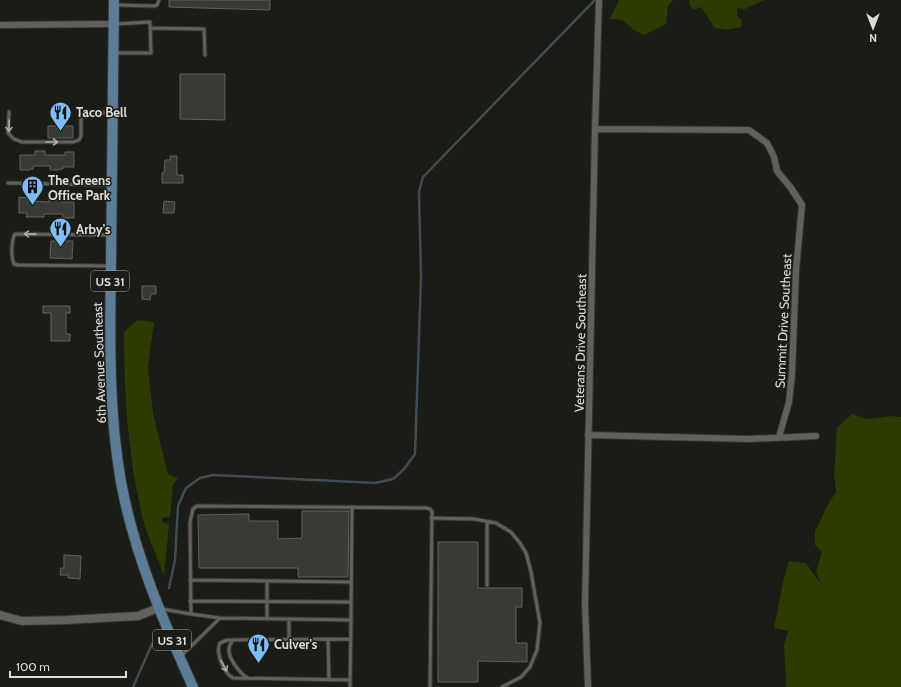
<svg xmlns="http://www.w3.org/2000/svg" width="901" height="687" viewBox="0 0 901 687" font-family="Cabin,sans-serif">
  <rect width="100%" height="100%" fill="#1a1c16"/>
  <path fill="#2c3b01" d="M619,0h54l-5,6 -2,18 -22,11 -10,-5 -12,-10 -12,-1z
    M689,0h75l-19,9 -8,-1v8l5,4 -1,7 -15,3 -11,-2 -14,-21 -8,3 -4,-6z
    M138,320l16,2 -6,45 5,46 15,61 10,4 -5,7 -3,32 -8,1v4l7,2 -5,52c-6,-19 -16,-37 -21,-57 -15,-61 -19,-124 -19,-186l4,-5z
    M852,414l15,5 24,-3 10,1v270h-115l-2,-42 4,-14 -14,-3 10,-51 5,-16 17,2 14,20 -4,-12 6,-19 -7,-7v-13l12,-26 9,-14 -2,-18 3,-46z"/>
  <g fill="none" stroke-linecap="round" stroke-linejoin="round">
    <path stroke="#424c56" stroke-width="2.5" d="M169,588l6,-28 3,-54 8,-18 14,-10 13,-3 162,8 18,-4 11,-10 11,-15 6,-177 -2,-85 4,-15 172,-177
      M133,687l19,-43"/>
  </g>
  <path fill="#383b34" stroke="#60635b" d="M169,0h101v10l-101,-3z
    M180,74h45v46l-45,-1z
    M48,126h25v12h-25z
    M35,151h10v4h20v-3h9v15h-11v2h-4v1h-9v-4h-17v3h-3v1h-10v-15h15z
    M170,156h7v19h6v8h-21v-10h2l1,-13h5z
    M19,197l10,1 3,1v2l17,1v-4h10l3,2v2h12v16h-11v-4h-19v3h-18l1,-4h-8z
    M164,201l11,1 -1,11h-11z
    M51,241h22l-1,18 -22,-1z
    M142,286h14v8h-5l-1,6 -8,-1z
    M43,306h27v7h-4v21h4v7h-19v-28h-8z
    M302,511h47l-1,66h-50v-9h-99l-1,-53 51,-1v7h29v18l24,-1z
    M438,542h40v46h44v19h-6v36h11v19l-49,-1v21h-40z
    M64,555l17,1 -1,23 -12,-1v-3h-8l1,-7h3z"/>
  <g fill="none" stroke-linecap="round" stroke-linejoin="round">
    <defs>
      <path id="service" d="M116,5l39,1 2,-1 2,-5
        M150,28l54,1 1,26
        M115,53h36l-1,-31 -34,2
        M9,112l-1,21 6,6 8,3h51l6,-2 2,-4v-24l30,1
        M8,183l102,2
        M109,235l-94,-1c-4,7 -4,23 -1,30l4,1 92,1
        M431,518l43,1 22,4 15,9 9,11 6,10 5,19 9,51 -3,27 -7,17 -9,10 -19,10
        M487,522v63
        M190,580l161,2
        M267,581v38
        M190,601l160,1
        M162,609l29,5 29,4 131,2 -1,67
        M191,614l-1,-92 3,-13 4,-3 229,2 4,1 2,3 -2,175
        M351,620l1,-113
        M289,639v-20
        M328,639l1,41
        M233,640c-2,3 -4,5 -4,9 -1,9 11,25 19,29
        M181,656l39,-38
        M350,680l-117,-2c-9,-5 -18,-25 -13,-35l7,-3 124,-1"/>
      <path id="minor" d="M0,25l113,-1
        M595,129l154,1 18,13 7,14 3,14 14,17 11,17 -6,65 -4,104 -3,28 -10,35
        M588,435l161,4 67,-3
        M588,687l-3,-84 10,-474 4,-129"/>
      <path id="tertiary" d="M0,615l22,6 44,-1 72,-4 20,-8"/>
      <path id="primary" d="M114,0c-1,87 -2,174 -3,261 -1,73 -3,148 10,221 13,71 42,139 72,205"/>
    </defs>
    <use href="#service" stroke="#343632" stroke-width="5"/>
    <use href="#minor" stroke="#343632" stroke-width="8"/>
    <use href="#tertiary" stroke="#343632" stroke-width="10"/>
    <use href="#primary" stroke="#343632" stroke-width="12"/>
    <use href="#service" stroke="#5f625b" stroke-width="3"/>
    <use href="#minor" stroke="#5f625b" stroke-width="6"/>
    <use href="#tertiary" stroke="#5f625b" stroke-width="8"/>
    <use href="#primary" stroke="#5d7c98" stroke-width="10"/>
  </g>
  <defs><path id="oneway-shaft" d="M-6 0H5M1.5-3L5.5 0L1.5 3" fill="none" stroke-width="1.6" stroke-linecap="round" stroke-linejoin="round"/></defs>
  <g stroke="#a9aca6">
    <use href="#oneway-shaft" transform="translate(9 126) rotate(91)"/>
    <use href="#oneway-shaft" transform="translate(52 142)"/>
    <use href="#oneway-shaft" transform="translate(30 234) rotate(-179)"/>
    <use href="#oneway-shaft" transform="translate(224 666) rotate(61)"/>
  </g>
  <defs>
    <symbol id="restaurant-pin" viewBox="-11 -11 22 30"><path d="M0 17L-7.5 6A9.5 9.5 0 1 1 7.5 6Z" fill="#7fbdfa" stroke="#1a1c16"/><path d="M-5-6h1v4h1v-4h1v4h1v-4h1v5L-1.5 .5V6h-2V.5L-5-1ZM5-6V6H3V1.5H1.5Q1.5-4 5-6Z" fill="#111"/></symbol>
    <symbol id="building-pin" viewBox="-11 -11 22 30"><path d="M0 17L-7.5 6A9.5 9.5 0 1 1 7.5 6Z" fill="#7fbdfa" stroke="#1a1c16"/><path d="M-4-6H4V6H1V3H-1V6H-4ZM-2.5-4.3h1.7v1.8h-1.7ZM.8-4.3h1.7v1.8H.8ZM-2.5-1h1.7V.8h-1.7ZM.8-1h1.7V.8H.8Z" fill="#111"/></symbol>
  </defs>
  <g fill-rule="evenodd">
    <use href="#restaurant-pin" x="48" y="100" width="25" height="34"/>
    <use href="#building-pin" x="20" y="174" width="25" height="34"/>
    <use href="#restaurant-pin" x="48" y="216" width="25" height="34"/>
    <use href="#restaurant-pin" x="246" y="632" width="25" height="34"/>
  </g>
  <g text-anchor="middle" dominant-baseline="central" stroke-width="3" stroke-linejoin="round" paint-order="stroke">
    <g fill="#1a1c16" stroke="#a1a39e" stroke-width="1">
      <rect x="91" y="271" width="38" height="20" rx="3"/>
      <rect x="153" y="630" width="38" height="20" rx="3"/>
    </g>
    <g font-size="12" font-weight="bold" fill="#dbddd8">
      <text x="110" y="281">US 31</text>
      <text x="172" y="640">US 31</text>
    </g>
    <g font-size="13" font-weight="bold" fill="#dbddd8" stroke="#1a1c16" text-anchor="start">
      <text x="76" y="112">Taco Bell</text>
      <text x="48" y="180">The Greens<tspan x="48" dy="15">Office Park</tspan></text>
      <text x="76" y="229">Arby's</text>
      <text x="274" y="644">Culver's</text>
    </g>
    <g font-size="13" fill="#dbddd8" stroke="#1a1c16">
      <text transform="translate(783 321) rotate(-87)">Summit Drive Southeast</text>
      <text transform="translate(580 343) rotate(-89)">Veterans Drive Southeast</text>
      <text transform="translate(99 363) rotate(-92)">6th Avenue Southeast</text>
    </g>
  </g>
  <g transform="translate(873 28) rotate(180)" stroke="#1a1c16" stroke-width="3" paint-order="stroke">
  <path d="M0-3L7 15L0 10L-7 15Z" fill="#dbddd8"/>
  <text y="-6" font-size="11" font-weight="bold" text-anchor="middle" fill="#dbddd8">N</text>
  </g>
  <path d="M10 671v6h116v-6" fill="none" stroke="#dbddd8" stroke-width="2"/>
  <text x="16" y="671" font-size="12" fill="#dbddd8" stroke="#1a1c16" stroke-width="3" paint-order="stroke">100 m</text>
</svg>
